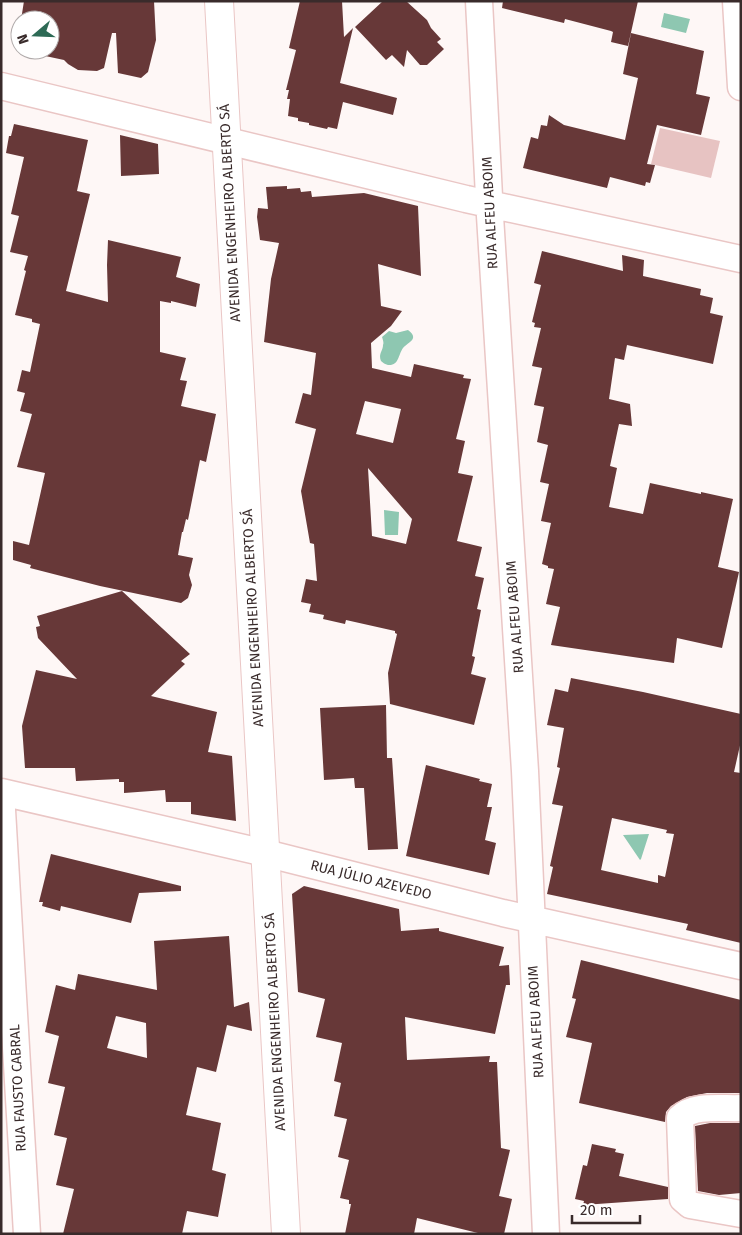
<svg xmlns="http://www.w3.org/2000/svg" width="742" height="1235" viewBox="0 0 742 1235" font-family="'Fira Sans',sans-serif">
  <rect width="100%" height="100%" fill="#fef7f6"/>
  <path fill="#e7c3c2" d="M660,128l60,13 -9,37 -60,-14z"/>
  <path fill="#8ec7b1" d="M664,13l26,6 -4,14 -25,-6z
    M408,330c12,9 0,12 -5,18 -5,7 -4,18 -15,17 -3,-1 -5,-2 -7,-4 -3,-7 2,-10 2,-16 1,-2 0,-5 -1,-8l7,-6 7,2z
    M384,510l15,2 -1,23h-13z
    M649,834l-8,25 -1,1 -17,-25z"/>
  <path fill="#673838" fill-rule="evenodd" d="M24,1h130l2,39 -8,32 -7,6 -23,-5 -2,-40h-4l-8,35 -7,3 -19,-1 -10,-6 -4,-4 -42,-9 -1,-1h29v-30h-29z
    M300,1h42l2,36 9,-9 -13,55 57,15 -4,17 -50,-13 -6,27 -9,-2 -1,2 -18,-4v-2l-11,-2v-3l-10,-2 2,-17h-3l2,-9h-3l10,-40 -7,-2z
    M383,1h23l21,19 4,8 10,11 -4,3 7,7 -17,16h-7l-13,-15 -3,17 -12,-12 -6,5 -31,-33z
    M503,1h135l-10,45 -17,-4 2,-10 -2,-1 -46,-12 -1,4 -62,-15z
    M631,33l73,18 -8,43 14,3 -9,38 -44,-10 -10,39 8,1 -5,18 -4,-1 -1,4 -35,-9 -3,11 -84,-20 8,-31 7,2 3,-14 6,1 2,-11 15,10 61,15 13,-62 -15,-4z
    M14,124l74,16 -11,51 13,3 -24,97 42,11 -1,-37 1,-25 73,17 -5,20 24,7 -4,23 -25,-6v2l-11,-2v51l26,6 -6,22 7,1 -6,25 35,8 -10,48 -6,-2 -12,60 -2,-1 -3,13h-1l-4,23 15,3 -4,17 3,10 -4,13 -7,5 -81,-17 -70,-18 1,-3 -18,-5v-19l16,4 16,-72 -28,-6 15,-53 -12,-3 5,-18 -8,-2 5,-21 8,2 10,-48 -8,-2v-3l-17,-4 11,-44 -2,-1 4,-14 -18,-4 9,-36 -8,-2 13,-57 -18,-4 3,-17h2z
    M120,135l38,9 1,30 -38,2z
    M287,186v3l13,-1 1,4 10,-1 1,6 52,-4 54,13 3,70 -43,-12 3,42 21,5 -11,15 -20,17 1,25 39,9 3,-13 50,11 -1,3 8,1 -15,60 9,2 -7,32 15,3 -16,65 25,6 -7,29 9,2 -7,31 4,1 -9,46 3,1 -4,17 15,4 -12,47 -84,-21 -2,-31 9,-39 -2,-1v-2l-49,-11 -1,4 -22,-5 1,-4 -15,-3 2,-8 -10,-2 5,-23 11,2 -3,-37 -4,-1 -9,-52 15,-62 -21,-6 8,-30 8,2 5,-42 -52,-11 7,-63 8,-36 -19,-3 -3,-23 1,-9 10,1 -2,-22zM365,401l36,8 -8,34 -37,-9zM368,468l44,51 -6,25 -34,-8z
    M542,251l81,20 -1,-16 22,5 -1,16 58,13 -1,6 13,3 -3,15 13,3 -10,48 -86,-19 -3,15 -9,-2 -6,41 21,5 2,22 -13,-2 -9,42 7,2 -8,39 34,7 7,-31 51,11v-2l32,7 -15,68 21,5 -17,76 -45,-10 -3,25 -123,-18 9,-38 -14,-3 8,-35 -6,-1v-2l-6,-2 9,-41 -10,-2 8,-37 -9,-2 8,-37 -11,-3 7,-35 -10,-2 8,-37 -10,-2 9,-38 -7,-1 1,-4 -3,-1 9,-37 -7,-2z
    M122,591l68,63 -9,7 4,3 -34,32 66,16 -9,40 24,4 4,65 -45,-7v-12h-25l-1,-12 -41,3v-11h-5v-3l-43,2 -1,-13h-50l-3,-42 14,-56 41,9 -39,-41 -2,-11 4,-1 -3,-10z
    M571,678l72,14 98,22v27l-7,31 7,1v170l-55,-13 2,-6 -141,-30 6,-27 -3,-1 13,-60 -11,-2 8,-36 -3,-1 7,-39 -17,-3 8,-36 13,3zM612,818l55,12 -1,3 8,1 -9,43 -7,-2v8l-57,-13z
    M386,705l1,53h5l6,91 -30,1 -4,-62h-9l-1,-10 -30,2 -4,-72z
    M426,765l54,14 -1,2 13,3 -5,23h5l-7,33 11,3 -7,32 -83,-19z
    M51,854l130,32v5l-42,2 -8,30 -70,-17 -1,5 -18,-5 1,-4h-4z
    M304,886l95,23 2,22 38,-3v3l65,16 -5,19 10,-1 1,20h-4l-11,49 -90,-17 2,43 83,-4 -1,6h8l4,86 9,2 -11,46 13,3 -8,35h-22l-65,-16 -3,16h-69l6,-30h-2v-4l-9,-2 9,-38 -11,-3 9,-38 -13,-3 7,-33 -7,-2 8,-38 -26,-6 9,-38 -27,-7 -6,-98z
    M229,936l5,71 15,-5 3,29 -25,-6 -11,47 -19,-5 -11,48 35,8 -9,47 14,4 -8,43 -31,-6 -5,23h-119l11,-45 -18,-4 11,-47 -13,-3 11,-48 -17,-4 11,-47 -14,-4 11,-47 19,5 3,-16 79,16 -3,-49zM116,1016l30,7 1,35 -40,-10z
    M581,960l160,40v93h-34l-20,4 -16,9 -5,6 -1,10 -86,-19 13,-60 -26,-6 10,-38 -4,-1z
    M710,1123h31v70l-22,2 -21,-4 -3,-65z
    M592,1144l24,5 -1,3 9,2 -5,22 49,11v12l-85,6 1,-4 -9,-2 8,-34 4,1z"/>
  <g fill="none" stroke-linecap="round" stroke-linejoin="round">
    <defs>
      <path id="minor" d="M479,1l11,215 35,555 21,463
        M736,1l5,86
        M1,86l465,113 275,60
        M1,792l264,61 238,60 238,53
        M1,793l26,441
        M741,1108c-19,1 -47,-4 -61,10l3,81 7,6 51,9"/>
      <path id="primary" d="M219,1l67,1233"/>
    </defs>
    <use href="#minor" stroke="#eac6c5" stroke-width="29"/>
    <use href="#primary" stroke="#eac6c5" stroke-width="30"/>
    <use href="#minor" stroke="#fff" stroke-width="26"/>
    <use href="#primary" stroke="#fff" stroke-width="28"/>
  </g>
  <g text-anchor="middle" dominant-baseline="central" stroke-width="5" stroke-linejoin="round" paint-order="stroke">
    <g font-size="14" fill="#392b2b" stroke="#fff">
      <text transform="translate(230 213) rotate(-93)">AVENIDA ENGENHEIRO ALBERTO SÁ</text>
      <text transform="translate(490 213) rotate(-93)">RUA ALFEU ABOIM</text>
      <text transform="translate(515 617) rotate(-94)">RUA ALFEU ABOIM</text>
      <text transform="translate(253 618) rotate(-93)">AVENIDA ENGENHEIRO ALBERTO SÁ</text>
      <text transform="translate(371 880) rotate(14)">RUA JÚLIO AZEVEDO</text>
      <text transform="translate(275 1022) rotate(-93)">AVENIDA ENGENHEIRO ALBERTO SÁ</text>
      <text transform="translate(536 1022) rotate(-93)">RUA ALFEU ABOIM</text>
      <text transform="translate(18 1088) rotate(-93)">RUA FAUSTO CABRAL</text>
    </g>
  </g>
  <rect width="742" height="1235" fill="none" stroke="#392b2b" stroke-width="5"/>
  <g transform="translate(35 35) rotate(251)"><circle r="24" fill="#ffffff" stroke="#b0aaaa"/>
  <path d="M0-4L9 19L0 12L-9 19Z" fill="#2d6a55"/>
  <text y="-8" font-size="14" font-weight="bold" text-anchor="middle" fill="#392b2b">N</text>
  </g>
  <path d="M572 1215v8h68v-8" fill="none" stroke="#392b2b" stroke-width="2.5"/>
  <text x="580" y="1215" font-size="15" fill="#392b2b" stroke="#ffffff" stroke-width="4" paint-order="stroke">20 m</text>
</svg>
